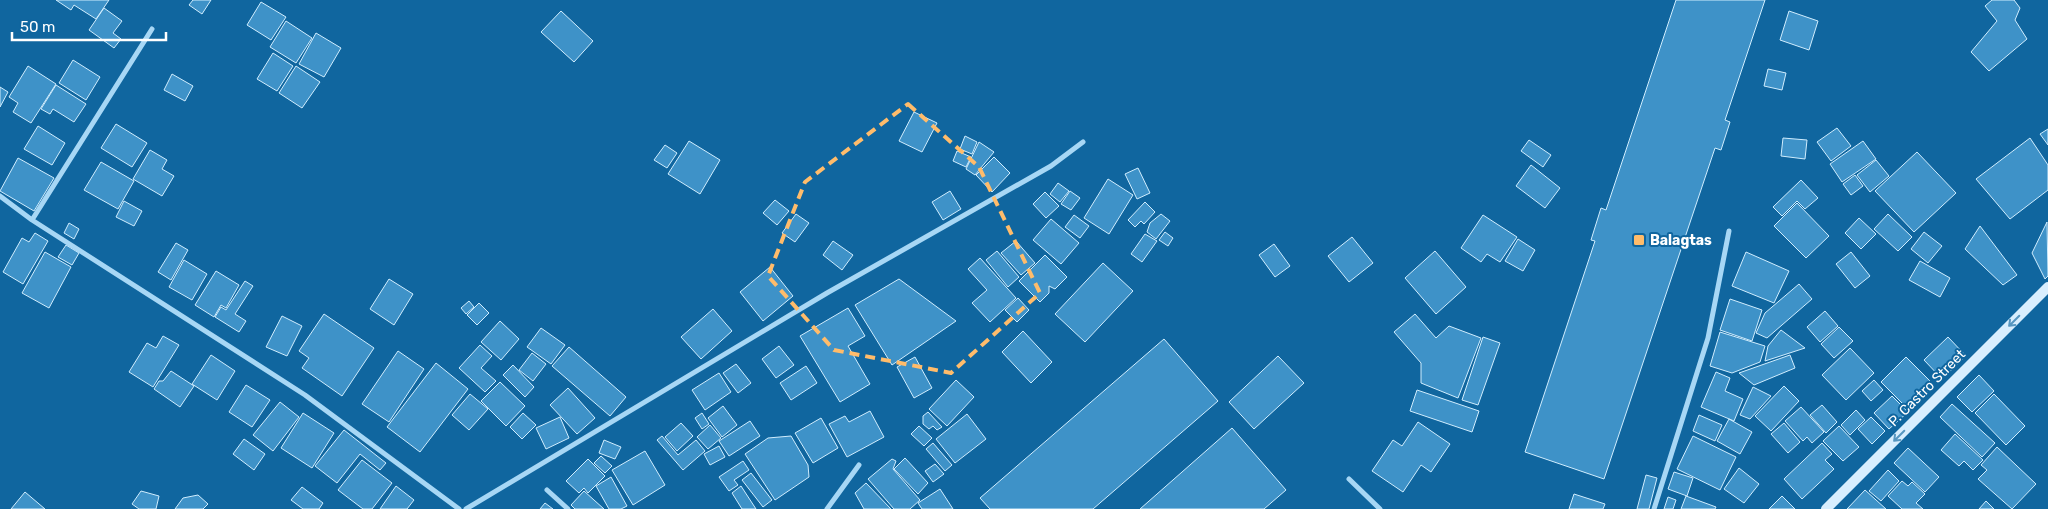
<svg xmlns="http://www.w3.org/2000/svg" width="2048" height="509" viewBox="0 0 2048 509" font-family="Rubik,sans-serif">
  <rect width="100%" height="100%" fill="#10669f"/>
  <path fill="#3e92c8" stroke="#d0edfe" d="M56,0h53l-13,19 -22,-14 -3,5z
    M193,0h18l-9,14 -13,-9z
    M1676,0h89l-40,120 5,2 -9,28 -6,-2 -111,331 -79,-27 70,-211 -4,-1 10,-32 5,2z
    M1992,0h22l6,8 -5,12 12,19 -38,32 -18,-19 26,-31 -12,-15z
    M261,2l25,15 -15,23 -24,-15z
    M104,8l18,13 -9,12 8,6 -7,9 -25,-18z
    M561,11l32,30 -19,21 -33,-30z
    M1789,11l29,10 -9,29 -29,-10z
    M286,21l26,17 -16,25 -26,-16z
    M316,33l25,15 -17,29 -25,-13z
    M273,53l20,13 -16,25 -20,-12z
    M73,60l27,17 -14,23 -27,-17z
    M28,66l28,18 -25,39 -18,-11 5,-9 -9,-6z
    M296,66l24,16 -18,26 -23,-15z
    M1768,69l18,4 -4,17 -18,-4z
    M172,74l21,12 -8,15 -21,-11z
    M56,85l30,19 -12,18 -21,-13 -3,5 -9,-5z
    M0,87l8,5 -8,15z
    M914,112l23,11 -15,29 -23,-11z
    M116,124l31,19 -15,24 -31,-19z
    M38,126l27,17 -13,22 -28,-16z
    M1837,128l14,18 -20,15 -14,-19z
    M2048,129v16l-8,-11z
    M965,136l12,6 -5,12 -12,-5z
    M1783,138l24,2 -2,19 -24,-3z
    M2030,138l18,27v25l-38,29 -34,-40z
    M1529,140l22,15 -8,12 -22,-16z
    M689,141l31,19 -20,34 -32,-20z
    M1863,141l13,18 -34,23 -12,-18z
    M979,142l15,10 -19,23 -9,-6z
    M665,145l12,8 -10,15 -13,-8z
    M150,150l17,10 -5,9 12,7 -12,20 -29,-17z
    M957,151l14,6 -5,10 -13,-6z
    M1917,152l39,41 -42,39 -39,-41z
    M994,157l16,16 -18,19 -16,-17z
    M18,158l36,20 -20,33 -34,-20z
    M1876,160l13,16 -19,16 -13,-17z
    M101,162l33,19 -16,28 -34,-19z
    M1531,165l29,23 -15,20 -29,-22z
    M1138,168l12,25 -13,6 -12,-25z
    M1855,175l8,11 -12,9 -8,-11z
    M1108,179l25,16 -24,39 -25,-16z
    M1801,180l17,18 -13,11 -8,-8 -15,15 -9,-9z
    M1058,183l11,8 -9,11 -10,-8z
    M950,191l11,18 -18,11 -11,-18z
    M1070,191l10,7 -9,12 -10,-6z
    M1045,192l14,14 -13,12 -13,-14z
    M775,200l14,11 -12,14 -14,-12z
    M124,201l18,10 -8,15 -18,-9z
    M1145,202l10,10 -11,12 -3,-3 -6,6 -7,-7z
    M1797,203l32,33 -23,22 -32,-32z
    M796,214l13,9 -14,19 -13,-9z
    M1161,214l9,7 -14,18 -9,-7 3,-9z
    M1888,214l24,23 -14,14 -24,-22z
    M1074,215l15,11 -9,12 -15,-11z
    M1483,215l34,22 -17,25 -13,-8 -6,8 -20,-14z
    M1859,218l17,16 -15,15 -16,-16z
    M1051,219l28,24 -18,21 -28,-24z
    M2047,222l1,54 -3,3 -13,-26z
    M69,223l10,6 -5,10 -10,-6z
    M1980,226l37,49 -14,10 -38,-36z
    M1165,232l8,6 -5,8 -9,-6z
    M1924,232l18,14 -14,17 -17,-14z
    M35,233l13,8 -25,43 -20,-12 19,-34 7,4z
    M1145,234l12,7 -15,21 -11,-8z
    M1352,237l21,26 -24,19 -21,-26z
    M1518,239l17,11 -12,21 -18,-10z
    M833,241l20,14 -11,15 -19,-15z
    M1016,241l19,22 -14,12 -20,-22z
    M176,243l12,7 -17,30 -13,-8z
    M1274,244l16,22 -15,11 -16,-22z
    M66,245l13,8 -7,12 -14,-8z
    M997,251l22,26 -11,10 -22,-27z
    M1435,251l31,36 -30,27 -31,-36z
    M45,252l26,15 -22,41 -27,-15z
    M1746,252l43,19 -15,32 -42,-17z
    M1851,252l19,24 -15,12 -19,-24z
    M1045,255l22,22 -12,12 -6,-3v7l-9,9 -21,-21z
    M980,258l36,40 -26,24 -18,-19 15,-13 -19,-21z
    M184,260l23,14 -15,26 -23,-13z
    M1920,261l30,17 -10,19 -31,-17z
    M1103,263l30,28 -48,51 -30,-28z
    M770,267l23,29 -30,25 -23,-29z
    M216,271l23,14 -13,23 -5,-3 -7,12 -19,-12z
    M389,279l24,15 -19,31 -24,-16z
    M899,279l57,42 -64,44 -37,-60z
    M245,281l8,5 -18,28 11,7 -7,11 -24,-15 6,-10 5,3z
    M1799,284l13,15 -45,39 -11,-5 9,-20z
    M1018,298l11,12 -12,12 -12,-12z
    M1730,299l32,11 -10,31 -32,-11z
    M469,301l5,6 -8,7 -5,-6z
    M479,303l10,10 -12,12 -10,-10z
    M848,308l17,28 -17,10 22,38 -30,18 -40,-66z
    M713,309l19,22 -31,28 -20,-22z
    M1825,311l13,15 -18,16 -13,-15z
    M324,314l50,34 -32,48 -40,-28 7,-10 -10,-7z
    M1415,314l21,24 13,-12 32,12 -23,60 -37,-15v-20l-27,-31z
    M282,316l20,10 -15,30 -21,-9z
    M500,321l19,18 -18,21 -20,-18z
    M1839,327l14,14 -19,17 -13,-14z
    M541,328l24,17 -14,19 -24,-17z
    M1781,330l24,18 -40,13 3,-15z
    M1023,331l29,31 -21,21 -29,-31z
    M1720,332l45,14 -5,16 -28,11 -22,-7z
    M163,336l16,9 -26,42 -24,-15 18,-29 9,5z
    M1483,337l17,6 -22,62 -16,-5z
    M1948,337l18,19 -24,23 -18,-19z
    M1164,339l54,62 -125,108h-103l-10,-11z
    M480,345l12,11 -11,12 15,13 -11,11 -26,-24z
    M779,346l15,19 -18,13 -14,-19z
    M569,347l57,50 -16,19 -58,-50z
    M1850,348l24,25 -28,27 -24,-25z
    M398,351l26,18 -35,53 -27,-18z
    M532,353l14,11 -13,17 -14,-11z
    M211,355l24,16 -18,29 -25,-16z
    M1790,355l5,13 -41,17 -15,-12z
    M1278,356l26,27 -50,46 -25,-27z
    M915,357l17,31 -18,10 -17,-31z
    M1906,357l28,28 -25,25 -28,-28z
    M436,363l32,26 -48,63 -33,-25z
    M736,364l15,19 -13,10 -15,-20z
    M513,365l21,22 -9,10 -22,-22z
    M806,366l11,17 -26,17 -11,-17z
    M171,371l23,15 -14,21 -26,-18 5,-8h4z
    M1716,372l14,6 -5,13 18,8 -9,22 -33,-14z
    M719,373l12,19 -26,18 -13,-20z
    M1979,375l15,16 -22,21 -15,-15z
    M956,380l18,17 -27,29 -18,-17z
    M1874,380l9,10 -12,11 -9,-10z
    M500,382l25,24 -19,20 -25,-25z
    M246,385l24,15 -18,27 -23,-15z
    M1784,386l15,15 -28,30 -16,-15z
    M1753,387l18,9 -21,23 -10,-4z
    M568,388l27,30 -18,16 -27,-29z
    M1417,390l62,21 -7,21 -62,-21z
    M470,394l18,15 -19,21 -17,-15z
    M1994,394l31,32 -19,19 -31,-32z
    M1892,396l16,16 -19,17 -15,-16z
    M280,402l19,15 -26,34 -20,-16z
    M1952,404l43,39 -13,14 -42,-40z
    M1822,405l15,17 -11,11 -16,-18z
    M723,406l14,19 -15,12 -14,-19z
    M1801,407l23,25 -12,11 -5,-6 -4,4 -18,-20z
    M1856,410l9,10 -15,15 -9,-10z
    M870,411l14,26 -37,20 -18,-33 16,-8 4,6z
    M928,412l14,15 -5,3 -4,-4 -4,3 -6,-5v-8z
    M303,413l31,20 -22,35 -31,-20z
    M523,413l13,12 -14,14 -12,-12z
    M702,413l7,11 -7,5 -7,-11z
    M967,414l19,25 -31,24 -19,-24z
    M1699,415l23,10 -7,16 -22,-10z
    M560,417l9,21 -23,11 -10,-21z
    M1871,417l14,14 -13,13 -14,-15z
    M821,418l17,30 -25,15 -18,-30z
    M1729,419l23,13 -12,22 -23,-13z
    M750,421l10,15 -31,20 -10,-15z
    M1418,422l32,22 -19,28 -10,-7 -18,27 -31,-21 21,-31 9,6z
    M681,423l12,13 -16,15 -12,-14z
    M1784,423l16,19 -12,11 -17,-19z
    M710,425l11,13 -13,11 -11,-12z
    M919,426l13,12 -8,8 -13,-12z
    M1839,426l20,21 -16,14 -20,-20z
    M1232,428l54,62 -22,19h-124z
    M344,430l42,33 -6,7 -20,-16 -23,29 -22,-17z
    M1955,434l28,26 -10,10 -9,-9 -5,5 -18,-16z
    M662,436l16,19 18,-15 9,11 -22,19 -26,-30z
    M791,436l17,29 1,12 -34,23 -30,-46 23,-16z
    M1693,436l43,21 -16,33 -43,-21z
    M244,439l21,15 -11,16 -21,-16z
    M604,440l17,7 -6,12 -16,-6z
    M933,443l19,22 -7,6 -19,-22z
    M1822,443l10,11 -7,6 9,9 -32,30 -18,-20z
    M719,446l6,11 -15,8 -6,-11z
    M1997,447l39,37 -24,25 -34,-30 9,-9 -6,-5z
    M1908,448l31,29 -14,15 -31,-29z
    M645,451l20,34 -32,20 -21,-35z
    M601,456l11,10 -7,7 -11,-10z
    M905,458l23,25 -10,11 -24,-25z
    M588,459l17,17 -17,17 -4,-5 -5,5 -13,-12z
    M892,459l4,2 -3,8 27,31 -10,9h-16l-26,-30z
    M362,460l30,23 -20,26h-9l-25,-19z
    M743,461l6,9 -15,10 4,5 -9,6 -10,-14z
    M935,464l9,10 -11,8 -8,-11z
    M1739,468l20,16 -15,19 -20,-14z
    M1888,470l11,11 -18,20 -12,-10z
    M1674,472l19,6 -6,18 -19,-7z
    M751,473l21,27 -9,7 -21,-27z
    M1646,475l11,3 -8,31h-12z
    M611,477l16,29 -6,3h-12l-13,-23z
    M1902,481l6,5 4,-4 13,12 -9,9 7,6h-21l-14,-13z
    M866,483l25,26h-27l-9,-16z
    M396,486l18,14 -7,9h-27z
    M741,486l15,23h-14l-10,-16z
    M302,487l21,16 -4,6h-16l-12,-9z
    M940,489l13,20h-31l-4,-6z
    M1865,490l21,19h-39z
    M141,491l18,5 -3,13h-17l-7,-5z
    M584,491l20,18h-29l-4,-4z
    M25,492l20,17h-34z
    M1574,494l31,10 -2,5h-34z
    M198,495l10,9 -5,5h-28l8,-11z
    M1686,496l30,11 -1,2h-34z
    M1782,496l13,13h-26z
    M1668,497l8,3 -3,9h-9z
    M1986,501l8,8h-15z
    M545,503l8,6h-13z"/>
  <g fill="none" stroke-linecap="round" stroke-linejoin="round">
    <path stroke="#a7d7f5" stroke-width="5" d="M0,196l32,24 273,175 154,114
      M32,220l120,-191
      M1349,479l31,30
      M547,490l21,19
      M466,509l361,-216 224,-127 32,-24
      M827,509l32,-44
      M1654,509l54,-171 21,-107"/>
    <path stroke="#d8eefe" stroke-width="10" d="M1826,509l222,-222"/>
  </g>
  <defs><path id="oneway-shaft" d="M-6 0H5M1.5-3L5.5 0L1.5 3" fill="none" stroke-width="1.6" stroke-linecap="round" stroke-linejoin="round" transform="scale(1.25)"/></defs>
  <g stroke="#5696c0">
    <use href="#oneway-shaft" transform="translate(2014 321) rotate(135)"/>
    <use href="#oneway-shaft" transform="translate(1899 436) rotate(135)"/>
  </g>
  <path fill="none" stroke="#ffbc6b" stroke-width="4" stroke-dasharray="10 6" stroke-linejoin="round" d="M908,104l71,63 61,126 -89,80 -117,-23 -66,-74 37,-94z"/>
  <rect fill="#ffbc6b" stroke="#10669f" stroke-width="2" x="1633" y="234" width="12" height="12" rx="2.5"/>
  <g text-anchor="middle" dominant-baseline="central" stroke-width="4" stroke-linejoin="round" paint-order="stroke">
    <g font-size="14" font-weight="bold" fill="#fff" stroke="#10669f" text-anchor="start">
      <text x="1650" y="240">Balagtas</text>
    </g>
    <g font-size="14" fill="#fff" stroke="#10669f">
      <text transform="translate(1927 388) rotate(-45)">P. Castro Street</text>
    </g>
  </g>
  <path d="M12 32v8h154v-8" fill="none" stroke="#ffffff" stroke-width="2.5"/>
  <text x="20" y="32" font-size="15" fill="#ffffff" stroke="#10669f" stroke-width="4" paint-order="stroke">50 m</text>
</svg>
